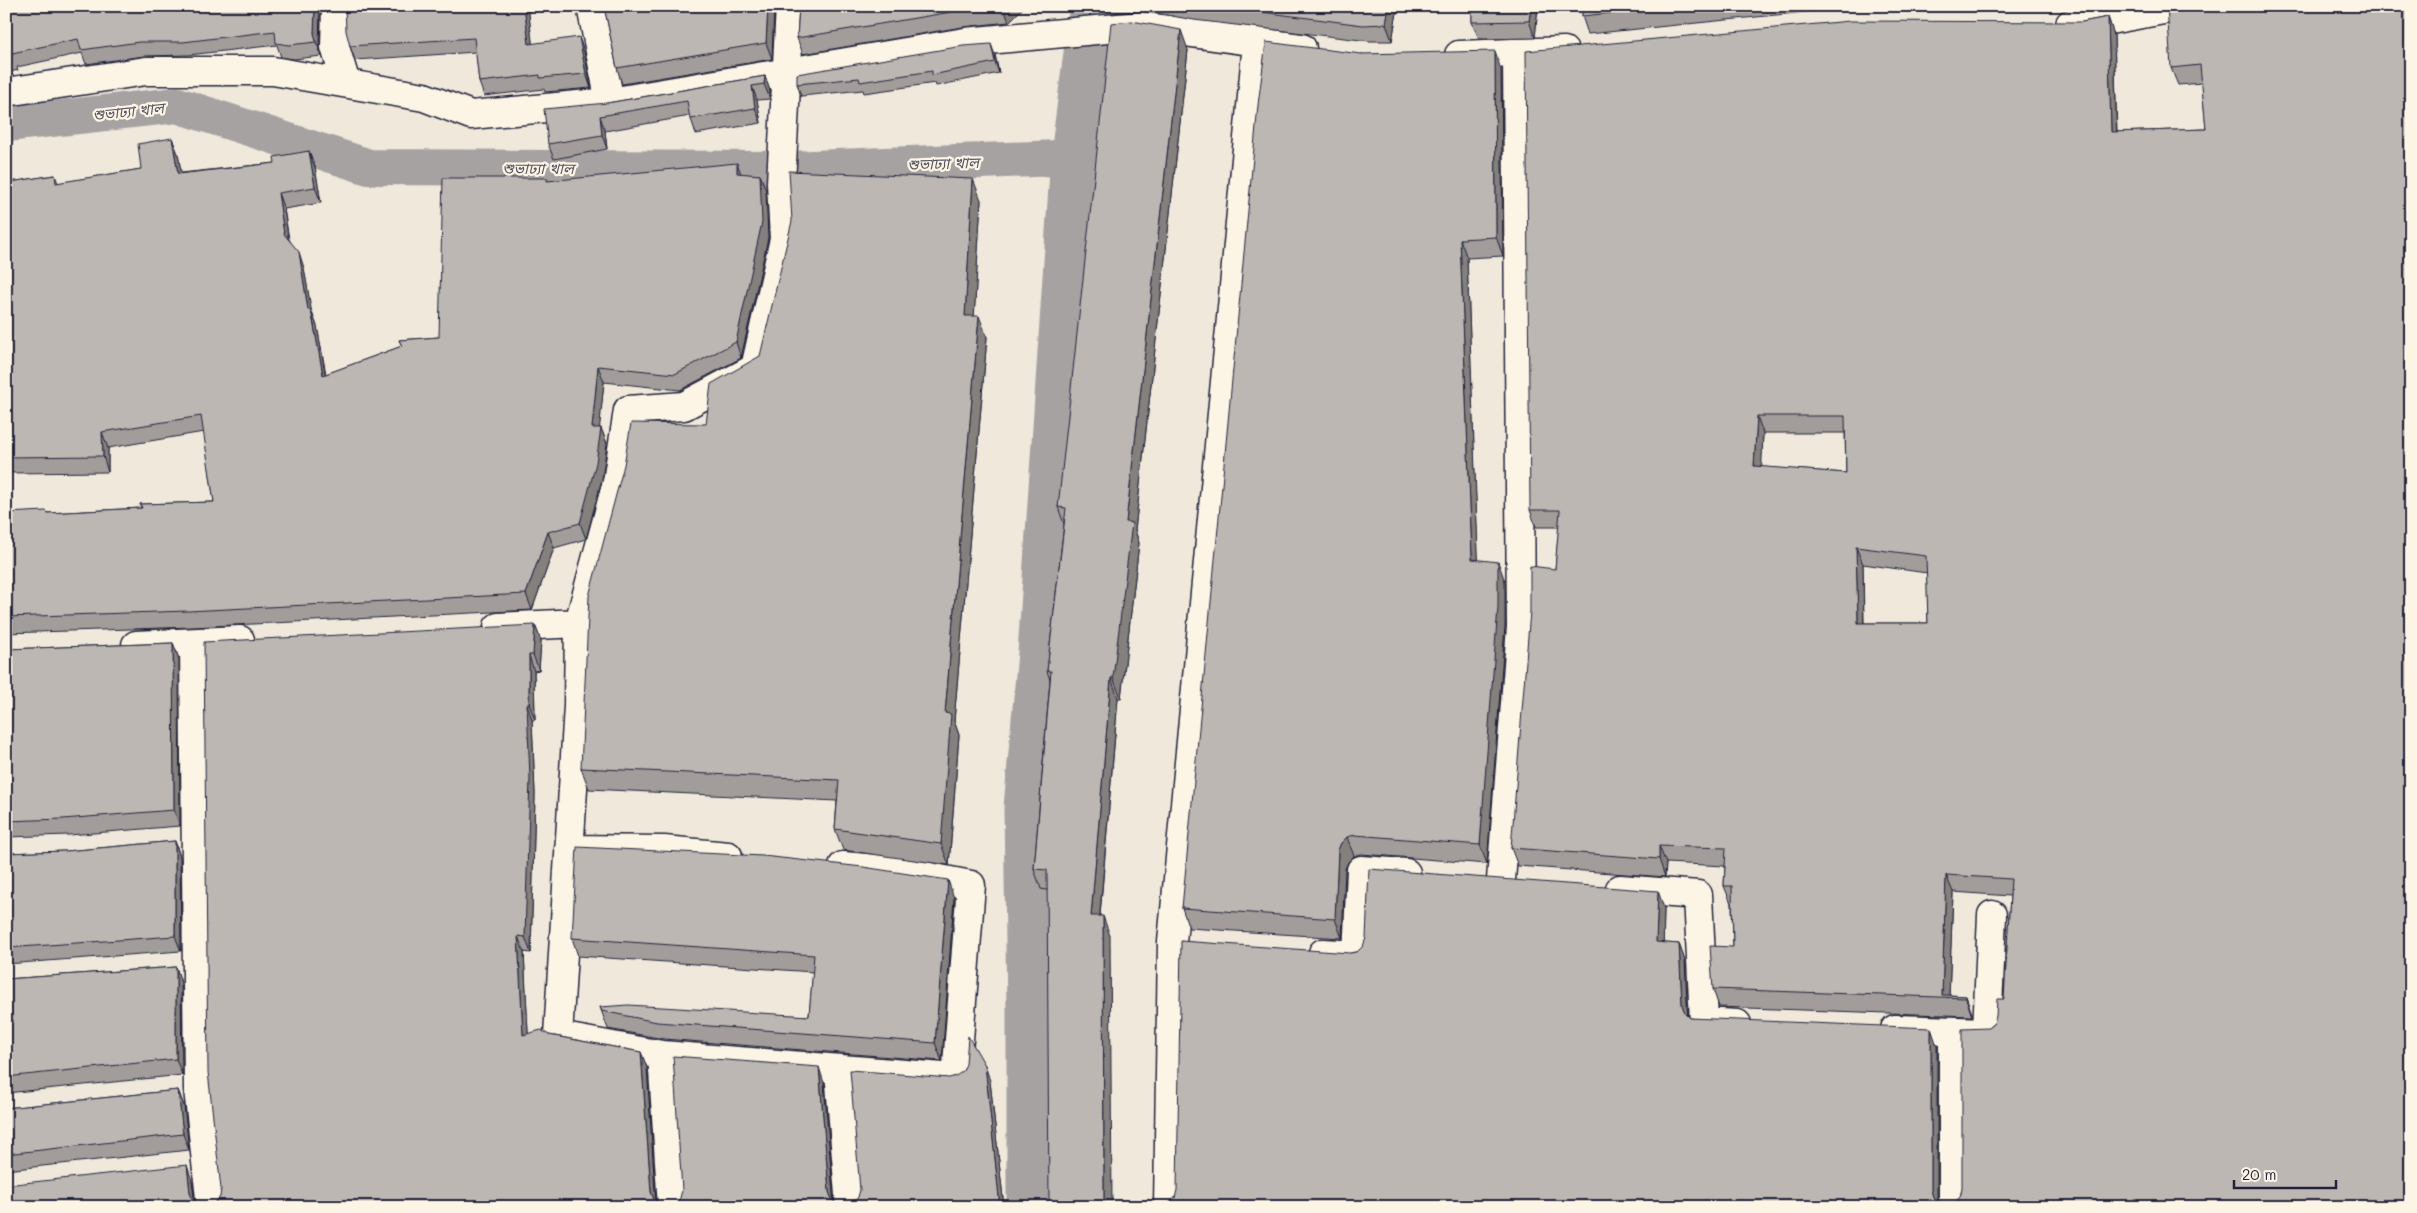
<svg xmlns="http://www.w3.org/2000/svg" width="2417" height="1213" viewBox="0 0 2417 1213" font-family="Mali,'Noto Sans Bengali',sans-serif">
  <rect width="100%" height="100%" fill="#efe8db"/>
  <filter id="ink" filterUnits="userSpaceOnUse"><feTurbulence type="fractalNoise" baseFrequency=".02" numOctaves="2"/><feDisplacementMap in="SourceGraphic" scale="10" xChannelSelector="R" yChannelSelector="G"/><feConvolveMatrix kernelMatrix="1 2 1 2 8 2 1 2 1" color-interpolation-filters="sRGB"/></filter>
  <g filter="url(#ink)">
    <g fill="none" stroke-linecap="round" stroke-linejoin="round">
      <path stroke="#a6a2a2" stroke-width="36" d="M6,124l171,-19 192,62 420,2 292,-12"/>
      <path stroke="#a6a2a2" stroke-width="61" d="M1037,1207v-196l-3,-203 14,-154 33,-497 19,-151"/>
      <defs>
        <path id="minor" d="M336,6l-1,41 11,36
          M591,6l19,96
          M790,6l-9,177 3,56 -29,129 -71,38 -56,4 -11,72 -38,141 -1,83 -20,330 104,19 294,23 15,-193 -73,-14 -55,-5
          M2070,24h18l97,-18
          M1459,55l105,-4
          M6,92l140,-21h127l151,26 47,18 139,-13 355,-60 175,-16 162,22
          M498,627l81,-4
          M194,643l4,446 13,118
          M136,645l104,-5
          M569,849l95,1 64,6
          M1501,880l20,-253 -4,-573
          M1620,889l78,6 6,127 33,2
          M1323,953l34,2 4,-85 45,3
          M1895,1029l92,3 5,-117
          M1953,1031v176
          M662,1055l10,152
          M839,1071l11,136
          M1168,1207l4,-265 85,-899"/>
      </defs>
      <use href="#minor" stroke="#22223b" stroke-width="31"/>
      <use href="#minor" stroke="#fcf5e5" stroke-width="28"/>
    </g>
    <path fill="#a29d9a" stroke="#22223b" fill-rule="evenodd" d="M6,6h314l-1,41 3,9 -28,3 -13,-2 -4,-12 -89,10 -44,1 -58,8 -4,-11 -65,14 1,3 -12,3z
      M345,6h183l4,38 52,7 7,37 -46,4 -1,-3 -60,7 -5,-14 -3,-30 -121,8 -5,-14z
      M604,6h170l-2,53 -150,25 -5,-16z
      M799,6h226l-16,16 -47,5 -159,27 -6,-16z
      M1143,6h255l-6,35h-23l-175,-21 -49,-9z
      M1467,6h71l-3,32 -56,1 -7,-17v-15z
      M1583,6h515l-11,2 -232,-1 -267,27 -6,-18z
      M2411,6v1201h-1244l8,-9 175,-245 314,-45 -1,35 16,1 6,17 3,55 2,2 247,28v156l9,3 8,-2 6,-6 2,-8 26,-161 6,-5 10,-24 6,-103 -57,-4 -4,103 17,1 6,20 -253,-9 -6,-18 20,-42 -1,-44h-1l-7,-17 1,-20 -59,-3 -1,14 -147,-11 -7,-18 44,-279 4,-42h-23l-6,-17 552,-488 26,-5 6,18 3,97 89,-3 -4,-46 -24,2 -7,-17zM1763,433h82l1,40 -85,-6zM1863,564l64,9 1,50h-64z
      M1188,50l-53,480 4,13 -18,155h-3l-18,218 10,20 -63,-46 -6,-1 -7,-20 16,-189 -3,-9 17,-147 -6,-17z
      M1361,54l140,16 2,186 -36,2 11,302 27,21v45l-18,238 -125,-10 -8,2 -6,6 -3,7 -3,69 -153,-10 -7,-20z
      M995,55l4,18 -63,13 -1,-3 -71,10 -1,-3 -62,6 -4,-12z
      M765,76l5,15v8l-13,1 4,23 -65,11 -6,-18 -85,15 2,18 -53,10 -6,-15 59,-41z
      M172,138l6,16 3,19 94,-10 34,-12 6,16 6,36 -37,6 5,30 15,29 7,42 6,16 9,48 76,-28 -3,-6 40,-3 109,-156 193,-7 19,1 6,15 2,48 -27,120 -61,32 -76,-8 -5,46h2l6,16 -5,35 -16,60 -32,9 -22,62 -339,17 -187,6v-120h42l93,-5 -1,-4 74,-2 -10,-70 -96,16v24l-102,1v-294l5,3 44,-7 3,8 83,-14z
      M981,200l-7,116 13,21 -33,384 5,14 -10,130 -106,-15 -8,-21 2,-28 -248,-12 -8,-21 125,-344 54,-68z
      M535,625l6,16 -2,29 -5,1 1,49h-3l3,74 -4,159 -7,-1 4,82 21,1 92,17 6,16 9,134 4,3 7,2 8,-3 149,-121 10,119 3,3 8,2 8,-3 137,-123 14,126h-998l186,-26 3,21 4,4h8l8,-3 5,-6z
      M173,643l6,16 1,167 -111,9 -63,2v-188z
      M175,841l5,16 1,94 -175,13v-111l60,-2z
      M954,898l-12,163 -278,-22 -56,-10 -8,-22 209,9 4,-44 -235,-16 -6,-18z
      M176,967l5,16 1,92 -176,18v-114z
      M178,1090l6,16 5,44 -183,20v-62z"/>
    <path fill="#84807d" stroke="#22223b" d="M315,6h5l-1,41 3,9 -6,-14 -2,-9z
      M524,6h4l6,52 -5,-14z
      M768,6h6l-2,53 -6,-16z
      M1003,6h22l-16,16z
      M1389,6h9l-6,35 -6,-17z
      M1531,6h7l-3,32 -6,-17z
      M2108,17l6,18 3,114 -6,-17z
      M1181,30l7,20 -53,480 4,13 -18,155 -8,-20 13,-156z
      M579,37l5,14 7,37 -5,-14z
      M991,44l4,11 4,18 -4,-11z
      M1495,51l6,19 2,186 -7,-19z
      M765,76l5,15v8l-6,-15z
      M752,86l5,14 4,23 -6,-15z
      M600,116l5,15 2,18 -5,-14z
      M172,138l6,16 6,35 -6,-15z
      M309,151l6,16 6,36 -6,-16z
      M737,163l6,16 -6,-6z
      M760,175l6,15 2,48 -27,120 -5,-16z
      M973,179l8,21 -8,137 -8,-21z
      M278,193l6,16 6,41 -6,-16z
      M1460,239l7,19 12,320 -7,-19z
      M299,252l5,16 10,58 -6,-16z
      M311,310l6,16 11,64 -5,-15z
      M979,316l8,21 -33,384 5,14 -10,130 -8,-21 4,-131z
      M598,366l6,16 -6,62 -6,-16z
      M1757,416l6,17 -2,51 -7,-18z
      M601,428l6,16 -5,35 -16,60 -6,-16z
      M102,432l6,16v24l-5,-16z
      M548,532l6,16 -22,62 -6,-16z
      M1856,547l7,17 1,77 -6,-18z
      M1498,562l7,19v45l-18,238 -7,-19z
      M535,625l6,16 -2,29 -6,-15z
      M173,643l6,16 1,167 -6,-16z
      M529,655l5,16 1,49 -6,-16z
      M1111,678l7,20 -20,238 -7,-20z
      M527,704l5,16 3,74 -4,159 -6,-16z
      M1347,837l7,19 -6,6 -3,7 -3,69 -7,-19 3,-69 3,-7z
      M175,841l5,16 1,94 -6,-15z
      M1659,846l7,17 -1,14 -6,-18z
      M1946,875l7,17 -4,106 -7,-3z
      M948,880l6,18 -12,163 -7,-18z
      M1658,891l6,17 -1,52 -7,-18z
      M1103,916l7,20 2,271h-8z
      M518,936l6,16 5,99 -6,-16z
      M1679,944l6,17 3,62 -6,-18z
      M176,967l5,16 1,92 -6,-16z
      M1966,996l6,18v2l-6,-18z
      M1931,1028l6,18v161h-1l-5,-17z
      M641,1052l6,16 9,139 -5,-15z
      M985,1065l5,16 14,126h-4z
      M819,1067l5,16 10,124 -5,-15z
      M178,1090l6,16 5,44 -6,-16z
      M187,1165l5,16 3,26 -5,-14z"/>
    <path fill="#bcb7b3" stroke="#22223b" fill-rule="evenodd" d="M6,6h309l-1,27 2,9 -27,3 -13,-2 -1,-12 -92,11h-44l-58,8 -3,-11 -66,14v3l-6,2z
      M345,6h179l5,38 50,-7 7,37 -46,4v-3l-61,7 -5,-44 -124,8 -4,-15z
      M604,6h164l-2,37 -149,25z
      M799,6h204l-46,5 -160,27z
      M1215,6h174l-3,18 -23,1z
      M1472,6h59l-2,15 -57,1z
      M1583,6h98l-99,10z
      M2167,6h244v1201h-1244v-3l8,-6 2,-8 4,-249 169,12 7,-1 6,-6 3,-8 3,-69 289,22 -2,51 23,2 3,61 3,8 5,5 241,10v162l2,7 5,6 8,2 8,-2 6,-6 2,-8v-160l26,-1 6,-5 2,-7 1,-17h7l7,-120 -65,-4 -4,120 24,1v2l-253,-9 -3,-43 23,1 -1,-61h-8l2,-38 -67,-2v13l-148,-11 19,-237v-45l25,3 5,-59h-30l-4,-459 324,-30 232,1 26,-5 3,115 95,-3 -6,-64 -29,3zM1757,416h88l1,57 -92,-7zM1856,547l70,9 2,67h-70z
      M1132,21l49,9 -55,492 6,1 -19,155h-2l-20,238h12l1,291h-55l-2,-337 -13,-1 17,-198h-4l19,-163 -8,-1 53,-484z
      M1266,42l95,12 134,-3 1,186 -36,2 12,320 26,3v45l-18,238 -125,-10 -8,2 -6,6 -3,7 -3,69 -153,-11 76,-803z
      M991,44l4,18 -63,13v-4l-72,11 -1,-4 -62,6v-10l166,-28z
      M765,76l-1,8 -12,2 3,22 -65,11 -3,-18 -87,15 2,19 -54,9 -4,-35 63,-6z
      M172,138l6,36 97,-11 -1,-6 35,-6 6,36 -37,6 6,41 15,18 9,58h3l12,65 79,-29 -3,-6 40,-3 4,-159h104v3l190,-18v10l23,2 2,47 -26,120 -61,32 -77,-8 -6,62h9l-5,35 -16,60 -32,9 -22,62 -338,17 -182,6v-104l40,-2 2,2 94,-5 -2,-4 74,-2 -13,-86 -99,16 1,24 -97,1v-278l3,-1 1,4 45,-7 1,8 85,-14 -3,-25z
      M789,171l184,8 -8,137h14l-34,397 6,1 -10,130 -106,-15 4,-49 -258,-12 8,-172 35,-131 7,-42 75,1 5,-40 49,-28 32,-135z
      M535,625l-2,30h-4v49h-2l3,74 -5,159 -7,-1 5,99 18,-5 8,5 92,17 10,140 3,8 6,5 7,2 8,-3 5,-6 2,-8 -9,-134 146,11 10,125 3,8 5,5 8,2 8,-3 5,-7 2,-7 -10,-120 99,8 7,-2 7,-5 3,-7 2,-28 17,29 15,142h-994v-22l181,-20 3,28 3,8 6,5h8l8,-3 5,-6 1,-8 -13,-117 -4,-430z
      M173,643l1,167 -111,9 -57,2v-172z
      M175,841v95l-169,12v-95l60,-2z
      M577,847l186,9 100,11 85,13 -13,163 -278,-21 -55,-11 -2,-4 28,-2 181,11 5,-61 -242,-17z
      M176,967v92l-170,18v-98z
      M178,1090l5,44 -177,20v-46z"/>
  </g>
  <g text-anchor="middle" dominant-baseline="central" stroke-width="4.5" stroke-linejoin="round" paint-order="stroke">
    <g font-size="15" font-style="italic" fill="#575564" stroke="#fcf5e5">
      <text transform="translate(128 111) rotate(-6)">শুভাঢ্যা খাল</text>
      <text transform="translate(943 163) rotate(-2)">শুভাঢ্যা খাল</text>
      <text x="538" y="168">শুভাঢ্যা খাল</text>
    </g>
  </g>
  <rect width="2417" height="1213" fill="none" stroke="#fcf5e5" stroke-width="25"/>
  <rect x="12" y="12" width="2392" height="1188" fill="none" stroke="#22223b" stroke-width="2" filter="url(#ink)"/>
  <path d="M2234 1180v8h102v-8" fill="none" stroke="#22223b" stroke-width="2.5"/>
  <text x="2242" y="1180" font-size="15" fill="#22223b" stroke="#fcf5e5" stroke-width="4" paint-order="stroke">20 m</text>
</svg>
